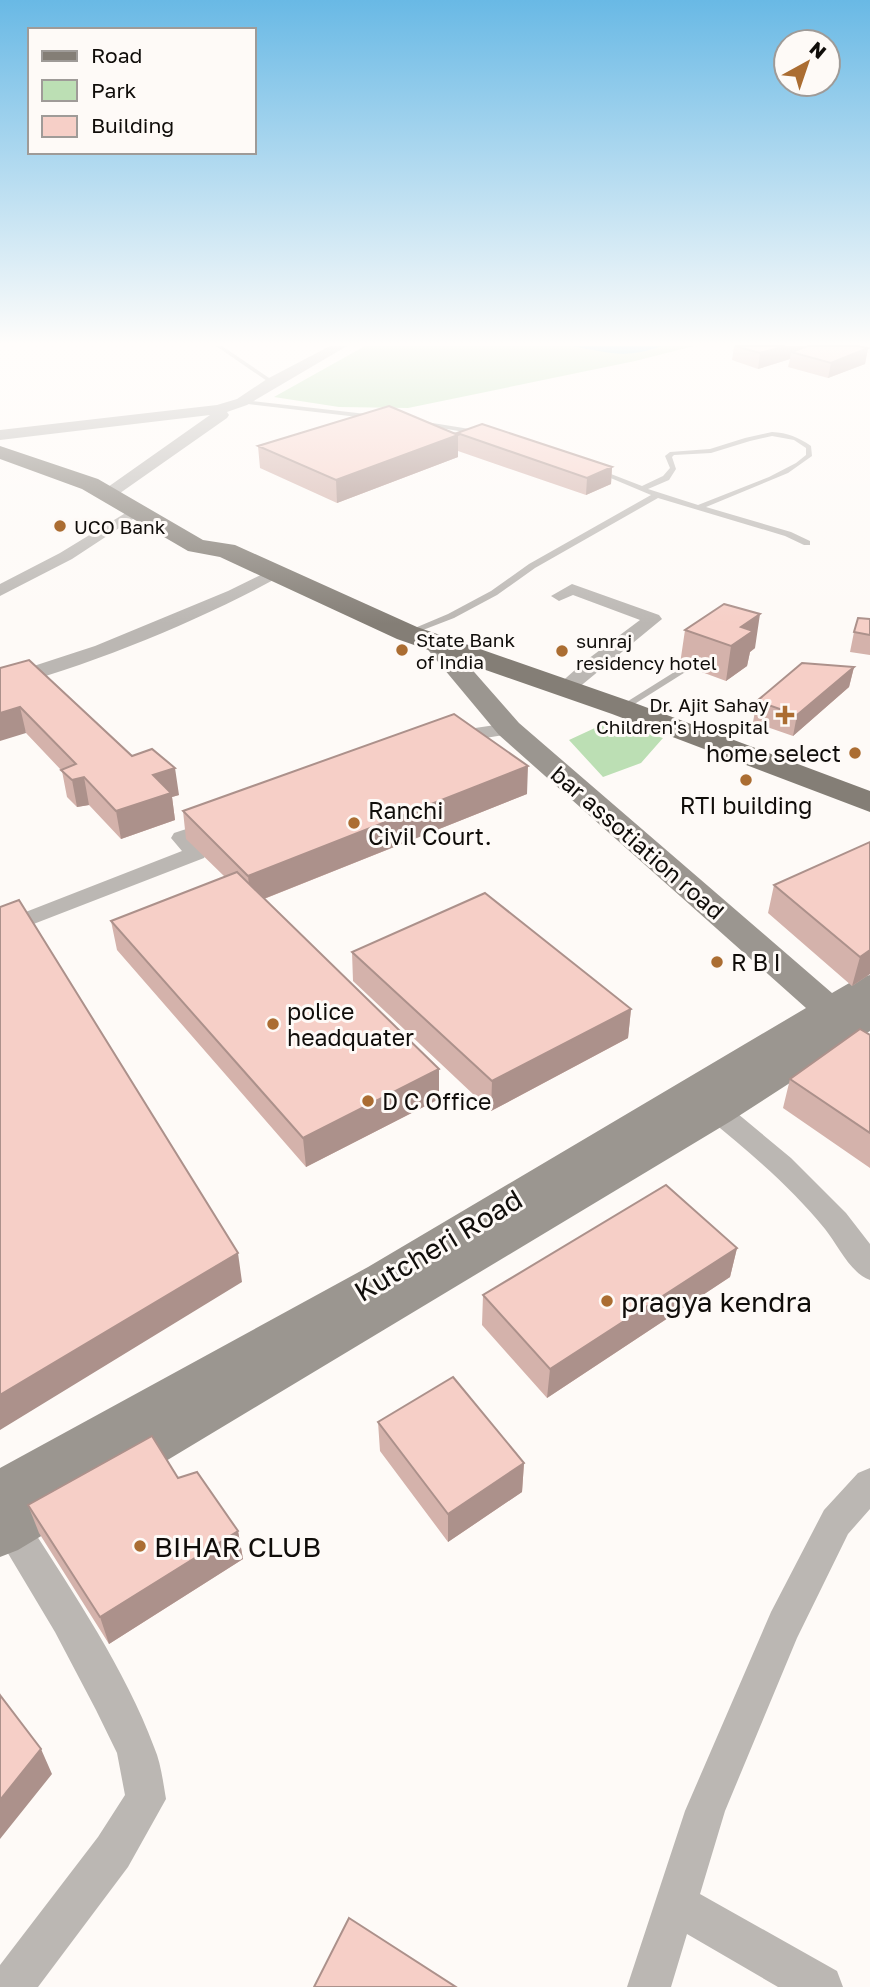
<svg xmlns="http://www.w3.org/2000/svg" width="870" height="1987" viewBox="0 0 870 1987" font-family="'Golos Text',sans-serif">
  <rect width="100%" height="100%" fill="#fefaf7"/>
  <path fill="#bcdfb4" d="M365,346h329l-59,15 -227,47 -69,-1 -65,-10z
    M610,721l53,17 -22,25 -38,14 -34,-37z"/>
  <path fill="#4ac0e0" d="M572,346h90c-37,13 -52,7 -90,0z"/>
  <g fill="none" stroke-linecap="round" stroke-linejoin="round">
    <path fill="#bbb7b3" fill-rule="evenodd" d="M216,346h6l53,36 -5,1z
      M242,400l133,15 3,2 -3,2 -135,-16v-2z
      M414,420l68,11 3,2 -3,2 -70,-12 -1,-1z
      M772,432c16,1 26,5 39,14l1,10 -24,17 -82,34 85,25 19,9v4h-6l-19,-9 -127,-38 -123,70 -38,27 -43,23 -44,17 -7,-2 45,-19 43,-23 38,-27 122,-69 -57,-24v-2h4l44,17 21,-10 7,-8 -5,-12 5,-4 40,-3 35,-11zM772,436l22,4 12,8v7l-10,8 -27,14 -71,28 -50,-16 21,-9 7,-11 -4,-12 2,-2 37,-2 39,-12z
      M684,666l3,1v4l-62,39 -3,1 -5,-3z"/>
    <path fill="#bbb7b3" fill-rule="evenodd" d="M137,506l7,4 -2,3 -70,46 -72,37v-12l60,-31z
      M273,569l6,2 2,3 -2,3c-81,44 -189,89 -279,112v-12l95,-31 133,-55z
      M572,584l87,31 3,4 -90,74 -7,2 -9,-6 2,-4 26,-23 56,-42 -67,-25 -14,6 -8,-5z
      M509,723l7,2 3,4 -3,4 -68,11 -10,-6 10,-6z
      M217,819l7,2 4,4 -4,4 -28,11 11,13 -3,5 -204,79v-15l182,-71 -11,-13 3,-5z
      M717,1101l9,3 65,54 55,55 24,31v36c-20,-7 -32,-35 -45,-51 -34,-42 -76,-77 -117,-111l-4,-7 4,-7z
      M870,1468v41l-22,25 -51,104 -72,173 -25,83 137,77 6,16h-65l-91,-53 -16,53h-44l58,-176 86,-199 53,-102 34,-37z
      M11,1510l12,4c46,73 101,152 131,233 7,16 9,35 12,52l-38,68 -90,120h-38v-22l98,-128 27,-42 -8,-42 -21,-43 -41,-78 -55,-92v-26z"/>
    <path fill="#bbb7b3" fill-rule="evenodd" d="M330,346h17l-100,59 -20,7 2,3 -2,3 -114,80h-12l-3,-4 112,-79 -210,25v-10l217,-25 20,-6 30,-20z"/>
    <path fill="#9b9690" fill-rule="evenodd" d="M437,637l9,3 73,83 313,270 26,-15 12,-3v56l-139,90 -713,429 -18,7v-89l368,-201 438,-259 -307,-273 -75,-90 4,-5z"/>
    <path fill="#847e76" fill-rule="evenodd" d="M0,446l98,33 105,61 32,5 182,82 215,75 238,89v21l-258,-98 -215,-75 -177,-82 -32,-6 -106,-62 -82,-30z"/>
  </g>
  <path fill="#d4b2ab" d="M734,346l134,2 -3,16 -37,14 -40,-11 2,-8 -32,10 -26,-9z
    M457,433l155,34 -1,17 -25,11 -128,-44v6l-121,46 -77,-35 -2,-22 199,-11z
    M870,619v36l-20,-3 4,-20z
    M685,630l70,18 -5,4 -3,14 -21,15 -46,-17z
    M854,667l-5,20 -56,49 -40,-14 4,-21z
    M0,668l132,88 47,39 -7,2 3,23 -54,19 -32,-34 -12,2 -10,-10 -5,-26 -36,-38z
    M527,794l-263,105 175,200 -133,68 -189,-217 -6,-29 114,-44 -39,-38 -3,-28z
    M870,842v132l-18,12 -84,-73 6,-28z
    M352,952l279,57 -3,29 -137,73 -138,-130z
    M870,1035v133l-87,-60 7,-29z
    M737,1248l-7,29 -183,121 -65,-73 1,-30z
    M378,1422l146,41 -2,29 -74,50 -68,-91z
    M178,1478l60,53 5,28 -134,85 -70,-111 -11,-28z"/>
  <path fill="#ac918b" d="M785,346h38l-32,6 -1,7 -32,10 2,-16z
    M868,348l-3,16 -37,14 3,-15z
    M458,435v22l-121,46 -1,-23z
    M612,467l-1,17 -25,11 1,-17z
    M760,614l-5,34 -5,4 -3,14 -21,15 5,-35 10,-19z
    M854,667l-5,20 -56,49 4,-21z
    M20,707l6,26 -26,8v-28z
    M528,766l-1,28 -276,110 -3,-28z
    M175,768l4,27 -7,2 3,23 -54,19 -5,-28 37,-36z
    M84,777l5,28 -12,2 -5,-27z
    M870,950v24l-18,12 8,-29z
    M631,1009l-3,29 -137,73 1,-30z
    M439,1069v30l-133,68 -3,-29z
    M737,1248l-7,29 -183,121 3,-29z
    M238,1253l4,29 -242,148v-35z
    M524,1463l-2,29 -74,50v-28z
    M238,1531l5,28 -134,85 -9,-27z
    M41,1749l11,25 -52,65v-39z"/>
  <path fill="#f6cfc7" stroke="#ac918b" stroke-width="2" d="M735,346h50l-25,7z
    M808,346h50l10,2 -37,15 -40,-11z
    M389,406l69,29 -122,45 -78,-34z
    M482,424l130,43 -25,11 -130,-45z
    M724,604l36,10 -19,13 12,4 -22,15 -46,-16z
    M858,618l12,1v16l-16,-3z
    M29,660l103,96 20,-7 23,19 -22,7 18,18 -55,18 -32,-34 -12,3 -11,-10 15,-6 -56,-57 -20,6v-45z
    M802,663l52,4 -57,48 -40,-14z
    M454,714l74,52 -280,110 -65,-65z
    M870,842v108l-10,7 -86,-72z
    M237,872l202,197 -136,69 -192,-217z
    M485,893l146,116 -139,72 -140,-129z
    M19,900l219,353 -238,142v-488z
    M860,1029l10,6v98l-80,-54z
    M666,1185l71,63 -187,121 -67,-74z
    M453,1377l71,86 -76,51 -70,-92z
    M152,1436l26,42 19,-6 41,59 -138,86 -72,-112z
    M0,1695l41,54 -41,51z
    M349,1918l107,69h-142z"/>
  <linearGradient id="sky" x2="0" y2="1"><stop stop-color="#69b9e5"/><stop offset="0.55" stop-color="#fffdfb"/><stop offset="1" stop-color="#fffdfb" stop-opacity="0"/></linearGradient>
  <rect width="870" height="624" fill="url(#sky)"/>
  <g fill="#ab6d32" stroke="#fefaf7" stroke-width="2.5">
    <circle cx="60" cy="526" r="7"/>
    <circle cx="402" cy="650" r="7"/>
    <circle cx="562" cy="651" r="7"/>
    <path d="M781.5 704.5h7v7h7v7h-7v7h-7v-7h-7v-7h7z"/>
    <circle cx="855" cy="753" r="7"/>
    <circle cx="746" cy="780" r="7"/>
    <circle cx="354" cy="823" r="7"/>
    <circle cx="717" cy="962" r="7"/>
    <circle cx="273" cy="1024" r="7"/>
    <circle cx="368" cy="1101" r="7"/>
    <circle cx="607" cy="1301" r="7"/>
    <circle cx="140" cy="1546" r="7"/>
  </g>
  <g text-anchor="middle" dominant-baseline="central" stroke-width="6" stroke-linejoin="round" paint-order="stroke">
    <g font-size="19" fill="#100d0a" stroke="#fefaf7" text-anchor="start">
      <text x="74" y="526">UCO Bank</text>
      <text x="416" y="639">State Bank<tspan x="416" dy="22">of India</tspan></text>
      <text x="576" y="640">sunraj<tspan x="576" dy="22">residency hotel</tspan></text>
      <text x="769" y="704" text-anchor="end">Dr. Ajit Sahay<tspan x="769" dy="22">Children's Hospital</tspan></text>
    </g>
    <g font-size="23" fill="#100d0a" stroke="#fefaf7" text-anchor="start">
      <text x="841" y="753" text-anchor="end">home select</text>
      <text x="746" y="805" text-anchor="middle">RTI building</text>
      <text x="368" y="810">Ranchi<tspan x="368" dy="26">Civil Court.</tspan></text>
      <text x="731" y="962">R B I</text>
      <text x="287" y="1011">police<tspan x="287" dy="26">headquater</tspan></text>
      <text x="382" y="1101">D C Office</text>
    </g>
    <g font-size="23" fill="#100d0a" stroke="#fefaf7">
      <text transform="translate(638 842) rotate(41)">bar assotiation road</text>
    </g>
    <g font-size="28" fill="#100d0a" stroke="#fefaf7">
      <text transform="translate(438 1245) rotate(-31)">Kutcheri Road</text>
    </g>
    <g font-size="28" fill="#100d0a" stroke="#fefaf7" text-anchor="start">
      <text x="621" y="1301">pragya kendra</text>
      <text x="154" y="1546">BIHAR CLUB</text>
    </g>
  </g>
  <rect x="28" y="28" width="228" height="126" fill="#fefaf7" stroke="#9f9b98" stroke-width="2"/>
  <rect x="42" y="51" width="35" height="10" fill="#847e76" stroke="#9f9b98" stroke-width="2"/>
  <text x="91" y="63" font-size="21" fill="#100d0a">Road</text>
  <rect x="42" y="80" width="35" height="21" fill="#bcdfb4" stroke="#9f9b98" stroke-width="2"/>
  <text x="91" y="98" font-size="21" fill="#100d0a">Park</text>
  <rect x="42" y="116" width="35" height="21" fill="#f6cfc7" stroke="#9f9b98" stroke-width="2"/>
  <text x="91" y="133" font-size="21" fill="#100d0a">Building</text>
  <g transform="translate(807 63) rotate(40)"><circle r="33" fill="#fefaf7" stroke="#9f9b98" stroke-width="2"/>
  <path d="M0-5L12 26L0 18L-12 26Z" fill="#ab6d32"/>
  <text y="-10" font-size="19" font-weight="bold" text-anchor="middle" fill="#100d0a">N</text>
  </g>
</svg>
